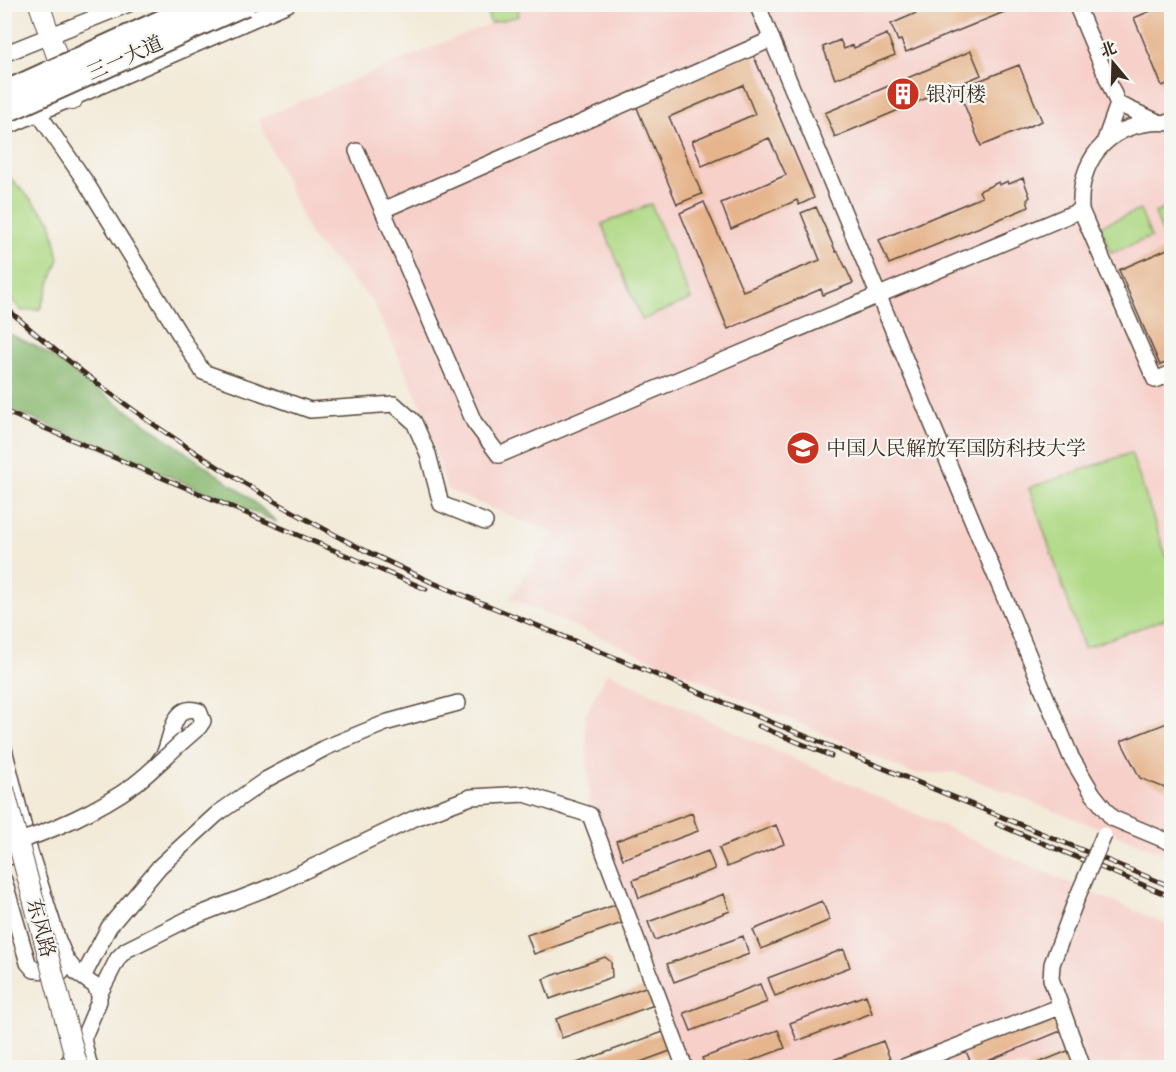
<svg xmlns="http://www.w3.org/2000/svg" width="1176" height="1072" viewBox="0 0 1176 1072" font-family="Cardo,'Noto Serif SC',serif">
  <rect width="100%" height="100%" fill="#f6f6f2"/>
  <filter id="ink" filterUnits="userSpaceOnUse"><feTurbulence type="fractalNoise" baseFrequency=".0167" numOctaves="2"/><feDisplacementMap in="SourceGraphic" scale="12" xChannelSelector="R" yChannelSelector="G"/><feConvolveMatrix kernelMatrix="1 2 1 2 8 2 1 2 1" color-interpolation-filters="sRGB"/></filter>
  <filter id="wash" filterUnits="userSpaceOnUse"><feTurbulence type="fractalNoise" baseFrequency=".008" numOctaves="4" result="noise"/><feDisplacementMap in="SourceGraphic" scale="24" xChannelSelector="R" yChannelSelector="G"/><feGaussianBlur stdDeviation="1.35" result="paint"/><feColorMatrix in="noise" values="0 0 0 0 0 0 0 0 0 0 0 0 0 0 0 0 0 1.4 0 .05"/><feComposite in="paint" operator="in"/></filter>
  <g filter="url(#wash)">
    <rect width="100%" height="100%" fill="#f3ead8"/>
    <path fill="#f7d0ca" d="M486,5h685v851l-217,-84 -39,2 -405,-176 43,-65 -106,-43 -26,-85 -49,-105 -61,-63 -53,-118 231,-95z
      M607,672l145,68 311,140 108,46v141h-486l-95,-252 -5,-99z"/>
    <path fill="#afd984" stroke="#758251" stroke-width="1.5" d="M486,5h31l2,11 -29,7z
      M4,171l47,50 8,38 -19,50 -18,2 -17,-18z
      M651,204l40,95 -49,21 -40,-96z
      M1166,208l5,13v10l-8,4 -8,-22z
      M1140,210l11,27 -40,16 -11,-27z
      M1131,453l40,117v47l-87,31 -55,-160z"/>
    <path fill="#8bb972" stroke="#637248" stroke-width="1.5" d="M5,332l34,16 207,147 31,27 -272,-115z"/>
    <g id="blocks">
      <path fill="#e6b58d" d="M937,4h69l3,6 -103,42 -5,-12 -3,1 -7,-17z
        M1151,4h21v78l-10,4 -28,-68 19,-8z
        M887,34l8,21 -60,24 -12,-32 17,-7 4,9 9,-4 1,3z
        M971,51l10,24 -146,62 -10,-24z
        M752,52l62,146 -15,7 -2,-5 -66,29 -10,-26 65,-28 -17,-37 -67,28 -10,-25 63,-27 -12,-29 -74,32 33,77 -25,10 -42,-101z
        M1019,65l23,56 -61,25 -23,-57z
        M1023,178l7,19 -3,3 2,7 -140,57 -10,-24 103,-43 -3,-6 20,-9v3l9,-4 1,3z
        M704,202l39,89 77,-31 -19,-47 15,-6 20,45h2l15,31 -30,12 -2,-6 -93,40 -48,-116z
        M1172,247v114l-12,4 -41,-95z
        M1172,721v70l-32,-13 -19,-37z
        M692,813l6,18 -75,28 -7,-18z
        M776,825l8,19 -57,23 -8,-19z
        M708,851l7,18 -76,29 -6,-18z
        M724,894l6,17 -75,29 -7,-18z
        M822,901l8,19 -69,29 -8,-19z
        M618,904l7,18 -91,32 -7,-19z
        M743,936l6,18 -75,28 -7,-18z
        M844,949l6,18 -75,29 -7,-18z
        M605,957l6,5 1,15 -62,22 -7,-20z
        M760,984l7,18 -76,29 -7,-18z
        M651,985l6,19 -95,34 -6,-19z
        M866,995l6,18 -75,28 -7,-18z
        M1055,1010l8,20 -90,37 -9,-20z
        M778,1030l7,18 -53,20h-26l-4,-10z
        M666,1031l7,19 -49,18h-52l-1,-3z
        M883,1041l7,18 -24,9h-54z
        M1070,1050l7,18h-49v-1z"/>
    </g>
  </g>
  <g filter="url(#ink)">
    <use href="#blocks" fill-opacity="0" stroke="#57473a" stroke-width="1.5"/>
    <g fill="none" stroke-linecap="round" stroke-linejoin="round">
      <defs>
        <path id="minor" d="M757,4l314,753 22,37 19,24 60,25
          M1076,4l42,100 -14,39
          M4,54l125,-50
          M1118,104l38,17
          M39,114l46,67 118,191 107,38 84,-6 20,18 14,32 13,50 44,18
          M4,128l284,-124
          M357,151l117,271 25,33 582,-245c-3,-56 34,-92 91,-87
          M383,210l389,-171
          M1081,210l74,170 17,-7
          M4,749l26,103 28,88 8,19 11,14 18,13 4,9v6l-16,38 -18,29
          M157,764c3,-4 6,-8 8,-12 7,-17 8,-50 34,-41l4,10 -4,6 -16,14
          M4,858l26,-6
          M4,880l24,83 6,7 28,2
          M1076,900l-24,64 -1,15 32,89
          M83,977l26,-50 51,-61 57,-52 50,-35 60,-32 61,-25 70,-19
          M99,995l19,-37 8,-8 62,-31 87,-34 140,-67 56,-21 54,-3 65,21 95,253
          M83,1039l7,29
          M901,1068l158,-61"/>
        <path id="major" d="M39,4l33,96"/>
      </defs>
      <use href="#minor" stroke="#57473a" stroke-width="18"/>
      <use href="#major" stroke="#57473a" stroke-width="22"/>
      <use href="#minor" stroke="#fff" stroke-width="15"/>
      <use href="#major" stroke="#fff" stroke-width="20"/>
      <defs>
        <path id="rail" d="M4,306c101,91 213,166 333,230 31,17 63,31 94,46l741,305
          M4,411l422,178
          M759,726l72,30
          M997,824l175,73"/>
      </defs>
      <use href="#rail" stroke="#3b2a1e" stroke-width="5"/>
      <use href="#rail" stroke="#f6f6f2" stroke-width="3" stroke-dasharray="9" stroke-linecap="butt"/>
      <defs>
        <path id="minor-bridge" d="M6,845c43,-12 93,-35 129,-61 17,-13 32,-29 48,-43
          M1076,900l28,-65"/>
        <path id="major-bridge" d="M4,789l74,279"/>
        <path id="highway-bridge" d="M4,93l196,-89
          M4,112l241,-108"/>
      </defs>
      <use href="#minor-bridge" stroke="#57473a" stroke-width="18" stroke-linecap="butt"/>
      <use href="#major-bridge" stroke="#57473a" stroke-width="22" stroke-linecap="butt"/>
      <use href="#highway-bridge" stroke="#57473a" stroke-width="26" stroke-linecap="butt"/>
      <use href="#minor-bridge" stroke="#fff" stroke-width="15"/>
      <use href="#major-bridge" stroke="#fff" stroke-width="20"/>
      <use href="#highway-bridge" stroke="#fff" stroke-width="22"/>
    </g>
  </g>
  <defs>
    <symbol id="building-disc" viewBox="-11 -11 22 22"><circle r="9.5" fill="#c8321e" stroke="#f6f6f2"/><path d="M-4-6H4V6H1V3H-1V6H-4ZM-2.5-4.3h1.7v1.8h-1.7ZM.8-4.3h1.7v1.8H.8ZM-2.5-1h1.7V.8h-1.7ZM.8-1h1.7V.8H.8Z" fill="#fff"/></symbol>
    <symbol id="university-disc" viewBox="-11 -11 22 22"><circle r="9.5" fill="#c8321e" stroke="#f6f6f2"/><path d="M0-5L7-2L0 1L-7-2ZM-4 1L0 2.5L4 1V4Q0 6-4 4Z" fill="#fff"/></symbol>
  </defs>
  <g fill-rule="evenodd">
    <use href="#building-disc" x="884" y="75" width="38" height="38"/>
    <use href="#university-disc" x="784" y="429" width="38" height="38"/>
  </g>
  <g text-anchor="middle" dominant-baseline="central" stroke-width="4.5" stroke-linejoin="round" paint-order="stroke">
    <g font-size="20" fill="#3b2a1e" stroke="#f6f6f2">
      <text transform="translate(125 58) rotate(-24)">三一大道</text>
      <text transform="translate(41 928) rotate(75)">东风路</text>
    </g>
    <g font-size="20" fill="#3b2a1e" stroke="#f6f6f2" text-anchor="start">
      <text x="926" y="94">银河楼</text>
      <text x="826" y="448">中国人民解放军国防科技大学</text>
    </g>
  </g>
  <rect width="1176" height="1072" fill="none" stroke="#f6f6f2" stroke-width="24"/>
  <g transform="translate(1113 63) rotate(341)" stroke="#f6f6f2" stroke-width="4.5" paint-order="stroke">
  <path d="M0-4.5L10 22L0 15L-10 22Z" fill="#3b2a1e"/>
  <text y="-9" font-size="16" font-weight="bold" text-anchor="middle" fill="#3b2a1e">北</text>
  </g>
</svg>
